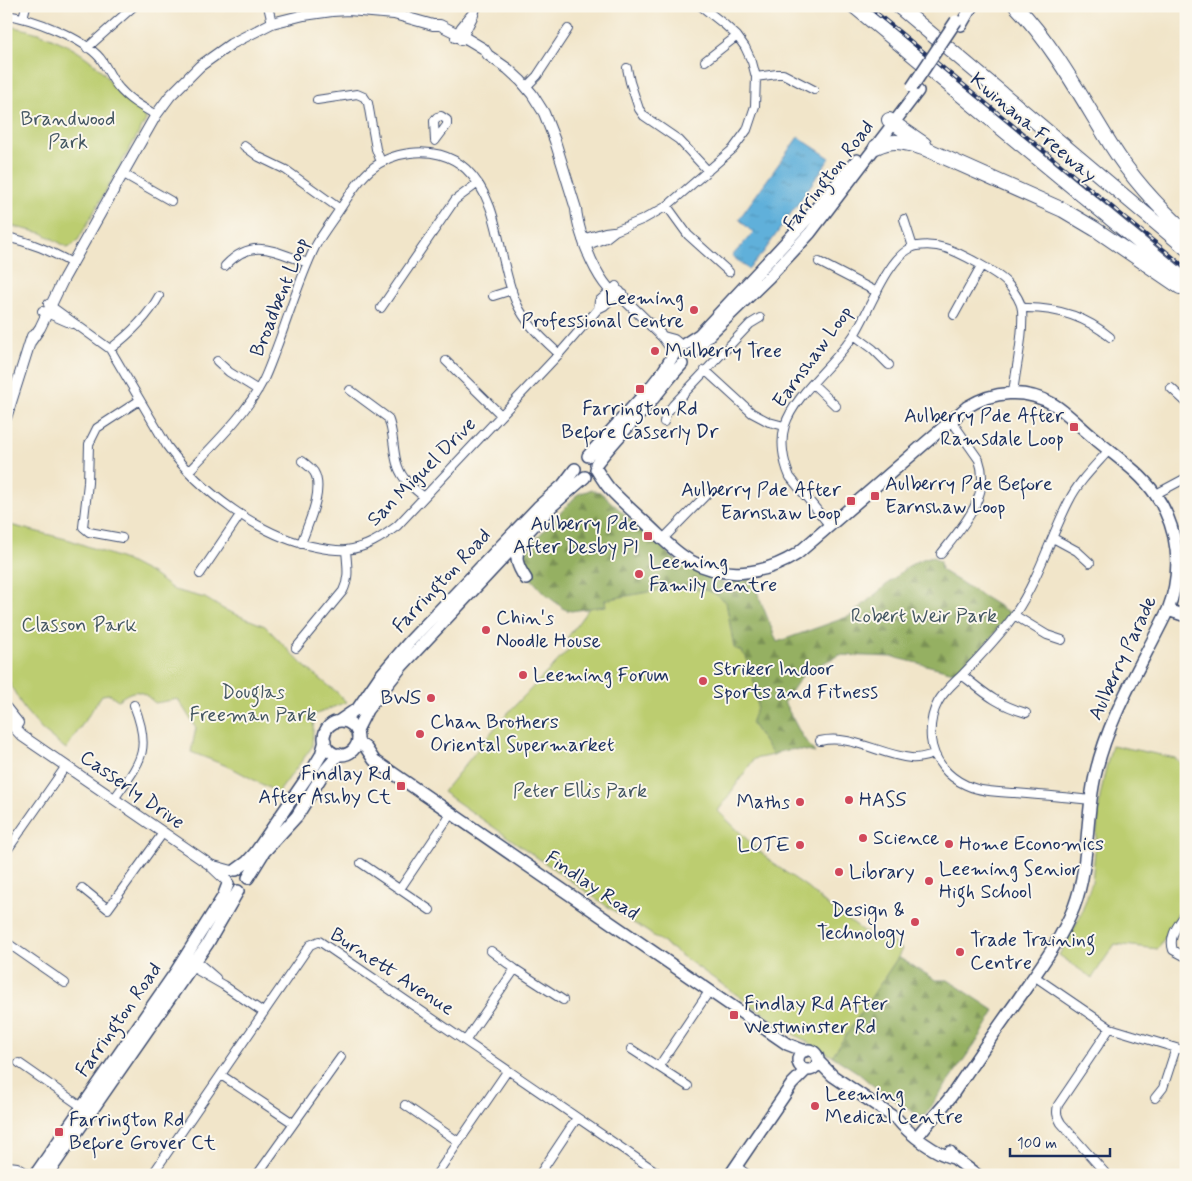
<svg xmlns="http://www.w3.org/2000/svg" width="1192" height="1181" viewBox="0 0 1192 1181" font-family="Mynerve,sans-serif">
  <defs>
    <pattern id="forest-firs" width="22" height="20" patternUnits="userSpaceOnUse" patternTransform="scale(1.25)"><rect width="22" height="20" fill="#95b062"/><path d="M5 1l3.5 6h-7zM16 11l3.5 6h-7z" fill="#799054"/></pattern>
    <pattern id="water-ripples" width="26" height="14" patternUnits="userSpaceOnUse" patternTransform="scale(1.25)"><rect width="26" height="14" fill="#60b0da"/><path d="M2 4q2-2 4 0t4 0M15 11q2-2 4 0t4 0" fill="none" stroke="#4e90b4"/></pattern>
  </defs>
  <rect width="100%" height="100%" fill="#fbf7ec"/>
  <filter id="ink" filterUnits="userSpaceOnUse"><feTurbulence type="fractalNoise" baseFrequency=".02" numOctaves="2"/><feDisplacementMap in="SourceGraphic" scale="10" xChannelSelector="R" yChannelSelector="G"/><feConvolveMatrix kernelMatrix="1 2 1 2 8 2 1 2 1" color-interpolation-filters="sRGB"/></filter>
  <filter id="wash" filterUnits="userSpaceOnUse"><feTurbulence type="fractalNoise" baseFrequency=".0096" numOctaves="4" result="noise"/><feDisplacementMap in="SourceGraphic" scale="20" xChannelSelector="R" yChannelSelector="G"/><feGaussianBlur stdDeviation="1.12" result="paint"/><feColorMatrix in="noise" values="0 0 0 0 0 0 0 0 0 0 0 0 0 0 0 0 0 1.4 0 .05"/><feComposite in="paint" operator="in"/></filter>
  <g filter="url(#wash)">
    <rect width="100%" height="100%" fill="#f1e5c9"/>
    <path fill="url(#forest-firs)" stroke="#587060" d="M590,490l10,2 73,66 10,7 37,14 4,5 6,-4 22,-1 25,63 73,-26 57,-49 13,-7 12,-4 8,6 1,8 69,43 -19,25 -33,35 -65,-16 -54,-2 -35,18 -20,29 18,34 13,17c-16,-4 -27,-6 -42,2l-22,-32 7,-23 -1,-8 -8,-24 -15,-20 -8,-46 -16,-11 -6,-2 -11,1 -1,-6 -87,16 1,6 -35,5 -7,-2 -20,-16 -18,-20 -5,-18 57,-61z
      M898,957l38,23h12l47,31 -14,24 -56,80 -3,2 -27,-16 -24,-17 -14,-12 -25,-16z"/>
    <path fill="#bccd70" stroke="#6c7e67" d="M6,26c35,4 73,21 97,46 7,9 13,20 22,27 6,5 13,9 19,13l2,8 -68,120 -5,5 -6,2 -25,-14 -36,-8z
      M6,524l64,16 55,20 27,14 22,16 31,8 20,12 40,16 38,39 36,29 7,8 -32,13 -2,32 -34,46 -46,-25 -41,-16 5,-24 -18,-29 -23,4c-15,-14 -20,-15 -37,-3l-9,-6 -7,1 -36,54 -24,-19 -18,-21 -18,-32z
      M692,584l1,6c14,-2 22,3 33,12l8,46 7,3 5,6 11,35v15l-6,16 22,32 -19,4 -36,52 41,40 19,16 29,20 21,19 35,25 11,6 7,-1 7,3 14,10 -4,8 -66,99 -44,-25 -140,-99 -34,-21 -171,-119 60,-74 73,-76 -9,-4 22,-30 17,-2 -1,-6z
      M1112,745l63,13 11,10v132l-28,49 -43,-5 -23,34 -33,-23 21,-38 12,-35 8,-85 5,-25z"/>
    <path fill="url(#water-ripples)" stroke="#3e709c" d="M798,137l32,21 -67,95 -15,16 -16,-13 21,-23 -14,-14z"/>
  </g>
  <g filter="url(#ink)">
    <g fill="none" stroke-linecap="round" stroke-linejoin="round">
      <defs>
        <path id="minor" d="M268,6l4,17
          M6,15c26,3 77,23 94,43 7,9 11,21 19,30 10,12 23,19 37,27
          M23,18l3,-12
          M455,38l6,-11 17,-21
          M461,41l13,-26
          M87,48l47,-42
          M705,61l32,-25
          M627,68l3,14 9,27 5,7 35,24 29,31
          M756,77l21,-3h6l31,16
          M526,87l11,-11 31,-47
          M317,100l40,-6 7,3 4,6 8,46 5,13
          M441,116l6,4v5l-12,16 -1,-20 3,-4z
          M244,146l15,11 27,13 54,39
          M122,173l49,28
          M667,206l21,29 41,37
          M904,219l9,28
          M6,237c25,5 44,14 66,26
          M582,239l23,-7 8,-1
          M585,246l21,-8 9,-7 29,-12 23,-13 66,-57 14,-19 8,-24 1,-29 -4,-15 -7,-15 -8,-11 -12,-11 -24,-19
          M819,262l58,30
          M225,266c28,-30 50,-14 83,-3
          M493,296l19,-6
          M48,304l62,45 57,97c33,45 94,91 149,101 10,2 20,4 30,3 20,-2 35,-12 51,-24l162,-172 39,-45 6,-3 16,-15
          M381,308l74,-108 23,-17
          M1022,308c33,-1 63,8 88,29
          M598,309l1,-8 17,-15
          M42,311l30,13
          M954,315l27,-49
          M854,335l19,14 16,16
          M110,349c20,-15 37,-31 49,-53
          M217,361l12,11 29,18
          M446,361l55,54
          M705,370l47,43 17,9 15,4
          M813,384l23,22
          M1171,388l15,14
          M350,390l38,28c8,19 3,43 16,60 5,7 13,13 20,19
          M664,422l2,-8 7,-9 77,-81 10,-6
          M189,471c27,-29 56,-56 74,-90 5,-10 9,-22 13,-32 13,-34 23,-69 39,-102 8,-15 18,-27 27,-41 18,-28 33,-49 68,-53 20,-3 41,2 56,16 36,34 31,90 50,133 9,21 26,36 43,52
          M1156,494l30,-16
          M830,526l-40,-49c-7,-16 -10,-36 -5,-52 10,-31 50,-61 69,-90 15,-23 33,-76 57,-87 9,-4 25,-3 34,0 14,4 53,25 62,35 6,7 14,18 15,27 2,25 -6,57 -9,83
          M122,538l-33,-6 -6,-5 5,-44 1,-39 8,-16 43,-28
          M1053,538l24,13 13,12
          M663,539l44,-45
          M301,544c6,-18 24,-54 13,-72 -3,-4 -8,-8 -12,-11
          M941,554c20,-26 51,-58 38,-94l-28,-40
          M200,574l40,-59
          M1014,615l33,20 15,5
          M296,648l47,-57c7,-14 4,-26 3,-41
          M962,675c24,19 34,29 64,38
          M820,741c32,-7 60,14 91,17 8,1 16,-2 23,-4
          M114,799c27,-38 38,-48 20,-94
          M1091,800c-26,-3 -51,-5 -76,-7 -16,-1 -34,-1 -49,-8 -18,-8 -33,-25 -35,-46 -1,-12 1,-26 7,-37 6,-11 16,-19 25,-28 18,-19 37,-38 52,-60 24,-36 35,-76 54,-113 9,-19 26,-35 40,-51
          M6,852l60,-86
          M361,863l69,47
          M82,888l26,21 55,-76
          M400,889l52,-77
          M1186,913c-7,11 -18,23 -13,37l13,7
          M6,942l59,41
          M491,951l24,18 48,31
          M193,958l23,20
          M188,965l35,20 40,27
          M1034,976l76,52 76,23
          M466,1040l49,-71
          M631,1049l57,37
          M19,1063l66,46
          M659,1066l51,-76
          M221,1075l72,48
          M1155,1098l8,-10 13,-40
          M405,1105l54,37
          M8,1165l9,10
          M9,1166l8,1 13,8
          M736,1166l12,9
          M152,1175l158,-230 9,-4 342,234
          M257,1175l84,-118
          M436,1175l72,-105
          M539,1175l38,-57
          M1107,1175l-46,-52c-4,-7 -5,-10 -3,-18l52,-77"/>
        <path id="tertiary" d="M623,295l2,5 38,37 11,15
          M663,337l11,3 6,5
          M31,341l9,-13 24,-50 72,-128 20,-35 14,-19 30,-30 31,-22 41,-21 32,-8 28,-4 17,-1 45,4 39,11h7l24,12 20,12 4,6 20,14 13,12 11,13 12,19 11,28 21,68c2,25 23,83 49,91
          M6,418l26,-82
          M6,708l12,15
          M6,719l16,17 187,128 18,17
          M210,865l22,6"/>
        <path id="secondary" d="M961,25l11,-19
          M685,344l14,-9 102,-109 56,-66
          M694,352l16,-18 59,-57 41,-44 108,-142
          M588,456l62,-68 14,-18 10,-16
          M596,464c16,-21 34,-39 51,-58 12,-14 22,-28 35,-42
          M596,469c4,6 8,13 13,19 12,13 26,25 39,37 13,12 25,26 41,35 35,20 75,15 108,-6l170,-147c26,-16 58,-19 86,-3 15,9 27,23 41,34 20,17 46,34 61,56 24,34 28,77 13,116 -26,54 -60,107 -73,166 -10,43 -5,89 -21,131 -13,33 -35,62 -55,91 -23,32 -45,64 -67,97 -11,15 -24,27 -35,42
          M523,543c-11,13 -5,24 3,36
          M1168,610l18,6
          M339,721l19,-13 22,-32 30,-35 128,-134 25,-22 12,-16
          M324 738a17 17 0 1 1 34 0a17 17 0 1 1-34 0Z
          M357,730l10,-20 35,-44 151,-161 32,-28
          M358,742l8,6 8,12 413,284 18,7
          M236,870l11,-8 8,-9 57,-83 9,-15 4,-14
          M248,878l16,-26 33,-36 29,-47 13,-15
          M798 1060a10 10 0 1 1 20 0a10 10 0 1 1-20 0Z
          M818,1061l15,15 65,44c11,14 39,35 56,38
          M950,1152l4,6 23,17
          M35,1175l140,-202 48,-76 5,-13
          M47,1175l161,-232 30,-52
          M730,1175l62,-91 14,-14"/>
        <path id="motorway" d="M854,6l332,275
          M898,6l288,242
          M1016,6c39,41 65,91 95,139 20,32 47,62 75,87
          M889,120l35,24
          M876,147c19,-9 31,-4 50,2l137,61 32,19 85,58"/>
      </defs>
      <use href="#minor" stroke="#3b4a6e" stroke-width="10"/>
      <use href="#tertiary" stroke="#3b4a6e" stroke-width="12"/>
      <use href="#secondary" stroke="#3b4a6e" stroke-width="14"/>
      <use href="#motorway" stroke="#3b4a6e" stroke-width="16"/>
      <use href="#minor" stroke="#fff" stroke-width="8"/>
      <use href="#tertiary" stroke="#fff" stroke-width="10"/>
      <use href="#secondary" stroke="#fff" stroke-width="11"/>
      <use href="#motorway" stroke="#fff" stroke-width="14"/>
      <defs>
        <path id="rail" d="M868,6l318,262"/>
      </defs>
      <use href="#rail" stroke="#1b2f5e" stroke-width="4"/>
      <use href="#rail" stroke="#fbf7ec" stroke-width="2" stroke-dasharray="5.5" stroke-linecap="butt"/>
      <defs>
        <path id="secondary-bridge" d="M912,87l44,-66"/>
      </defs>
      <use href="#secondary-bridge" stroke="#3b4a6e" stroke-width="14" stroke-linecap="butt"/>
      <use href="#secondary-bridge" stroke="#fff" stroke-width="11"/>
    </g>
  </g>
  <g fill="#d1495b" stroke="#fbf7ec" stroke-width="2">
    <circle cx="694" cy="310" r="5"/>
    <circle cx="655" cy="351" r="5"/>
    <rect x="635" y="384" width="10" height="10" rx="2.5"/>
    <rect x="1069" y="422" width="10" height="10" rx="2.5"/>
    <rect x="870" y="491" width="10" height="10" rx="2.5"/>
    <rect x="846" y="496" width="10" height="10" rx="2.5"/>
    <rect x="643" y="531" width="10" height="10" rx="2.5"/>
    <circle cx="639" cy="574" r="5"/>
    <circle cx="486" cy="630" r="5"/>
    <circle cx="523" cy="675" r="5"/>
    <circle cx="703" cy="681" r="5"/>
    <circle cx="431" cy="698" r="5"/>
    <circle cx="420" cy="734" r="5"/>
    <rect x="396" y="781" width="10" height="10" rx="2.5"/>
    <circle cx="849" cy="800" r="5"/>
    <circle cx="800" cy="802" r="5"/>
    <circle cx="863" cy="838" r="5"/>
    <circle cx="949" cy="844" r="5"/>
    <circle cx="800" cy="845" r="5"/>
    <circle cx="839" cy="872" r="5"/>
    <circle cx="929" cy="881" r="5"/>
    <circle cx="915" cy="922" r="5"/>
    <circle cx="960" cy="952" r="5"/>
    <rect x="729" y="1010" width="10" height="10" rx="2.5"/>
    <circle cx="815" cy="1106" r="5"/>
    <rect x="54" y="1127" width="10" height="10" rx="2.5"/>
  </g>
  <g text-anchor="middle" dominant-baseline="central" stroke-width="4" stroke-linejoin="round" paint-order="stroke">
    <g font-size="20" fill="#435662" stroke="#fbf7ec">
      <text x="68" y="119">Brandwood<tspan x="68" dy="23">Park</tspan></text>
      <text x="924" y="616">Robert Weir Park</text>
      <text x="79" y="625">Classon Park</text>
      <text x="253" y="692">Douglas<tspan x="253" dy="23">Freeman Park</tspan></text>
      <text x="580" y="791">Peter Ellis Park</text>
    </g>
    <g font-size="20" fill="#1b2f5e" stroke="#fbf7ec">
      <text transform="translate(1033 128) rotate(40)">Kwinana Freeway</text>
      <text transform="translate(829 176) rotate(-52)">Farrington Road</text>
      <text transform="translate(280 297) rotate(-68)">Broadbent Loop</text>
      <text transform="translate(813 357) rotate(-54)">Earnshaw Loop</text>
      <text transform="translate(422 472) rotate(-45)">San Miguel Drive</text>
      <text transform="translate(442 581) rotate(-47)">Farrington Road</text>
      <text transform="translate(1123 658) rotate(-65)">Aulberry Parade</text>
      <text transform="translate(132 790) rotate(35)">Casserly Drive</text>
      <text transform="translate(592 886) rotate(34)">Findlay Road</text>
      <text transform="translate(392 972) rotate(33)">Burnett Avenue</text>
      <text transform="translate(119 1020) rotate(-55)">Farrington Road</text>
    </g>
    <g font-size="20" fill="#1b2f5e" stroke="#fbf7ec" text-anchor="start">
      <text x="684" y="298" text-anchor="end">Leeming<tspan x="684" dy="23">Professional Centre</tspan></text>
      <text x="665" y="351">Mulberry Tree</text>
      <text x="640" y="409" text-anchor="middle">Farrington Rd<tspan x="640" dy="23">Before Casserly Dr</tspan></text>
      <text x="1064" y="416" text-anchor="end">Aulberry Pde After<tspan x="1064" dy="23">Ramsdale Loop</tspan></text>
      <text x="885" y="484">Aulberry Pde Before<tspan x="885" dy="23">Earnshaw Loop</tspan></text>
      <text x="841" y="490" text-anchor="end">Aulberry Pde After<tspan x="841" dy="23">Earnshaw Loop</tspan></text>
      <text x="638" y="524" text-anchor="end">Aulberry Pde<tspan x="638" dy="23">After Desby Pl</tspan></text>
      <text x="649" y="562">Leeming<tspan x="649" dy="23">Family Centre</tspan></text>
      <text x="496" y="618">Chin's<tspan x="496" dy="23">Noodle House</tspan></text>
      <text x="713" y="669">Striker Indoor<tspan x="713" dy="23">Sports and Fitness</tspan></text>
      <text x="533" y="675">Leeming Forum</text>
      <text x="421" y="698" text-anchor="end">BWS</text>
      <text x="430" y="722">Chan Brothers<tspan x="430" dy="23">Oriental Supermarket</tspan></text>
      <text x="391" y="774" text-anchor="end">Findlay Rd<tspan x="391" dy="23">After Ashby Ct</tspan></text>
      <text x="859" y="800">HASS</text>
      <text x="790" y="802" text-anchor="end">Maths</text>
      <text x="873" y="838">Science</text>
      <text x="959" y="844">Home Economics</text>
      <text x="790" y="845" text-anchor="end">LOTE</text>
      <text x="939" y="869">Leeming Senior<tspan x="939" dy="23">High School</tspan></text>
      <text x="849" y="872">Library</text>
      <text x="905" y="910" text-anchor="end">Design &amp;<tspan x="905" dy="23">Technology</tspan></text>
      <text x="970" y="940">Trade Training<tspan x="970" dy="23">Centre</tspan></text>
      <text x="744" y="1004">Findlay Rd After<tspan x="744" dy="23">Westminster Rd</tspan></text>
      <text x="825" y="1094">Leeming<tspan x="825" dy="23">Medical Centre</tspan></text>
      <text x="69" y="1120">Farrington Rd<tspan x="69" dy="23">Before Grover Ct</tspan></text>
    </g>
  </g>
  <rect width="1192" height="1181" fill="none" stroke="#fbf7ec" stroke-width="25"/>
  <path d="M1010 1148v8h100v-8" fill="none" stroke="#1b2f5e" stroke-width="2.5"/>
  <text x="1017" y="1148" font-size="15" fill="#1b2f5e" stroke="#fbf7ec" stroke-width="4" paint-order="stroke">100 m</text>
</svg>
